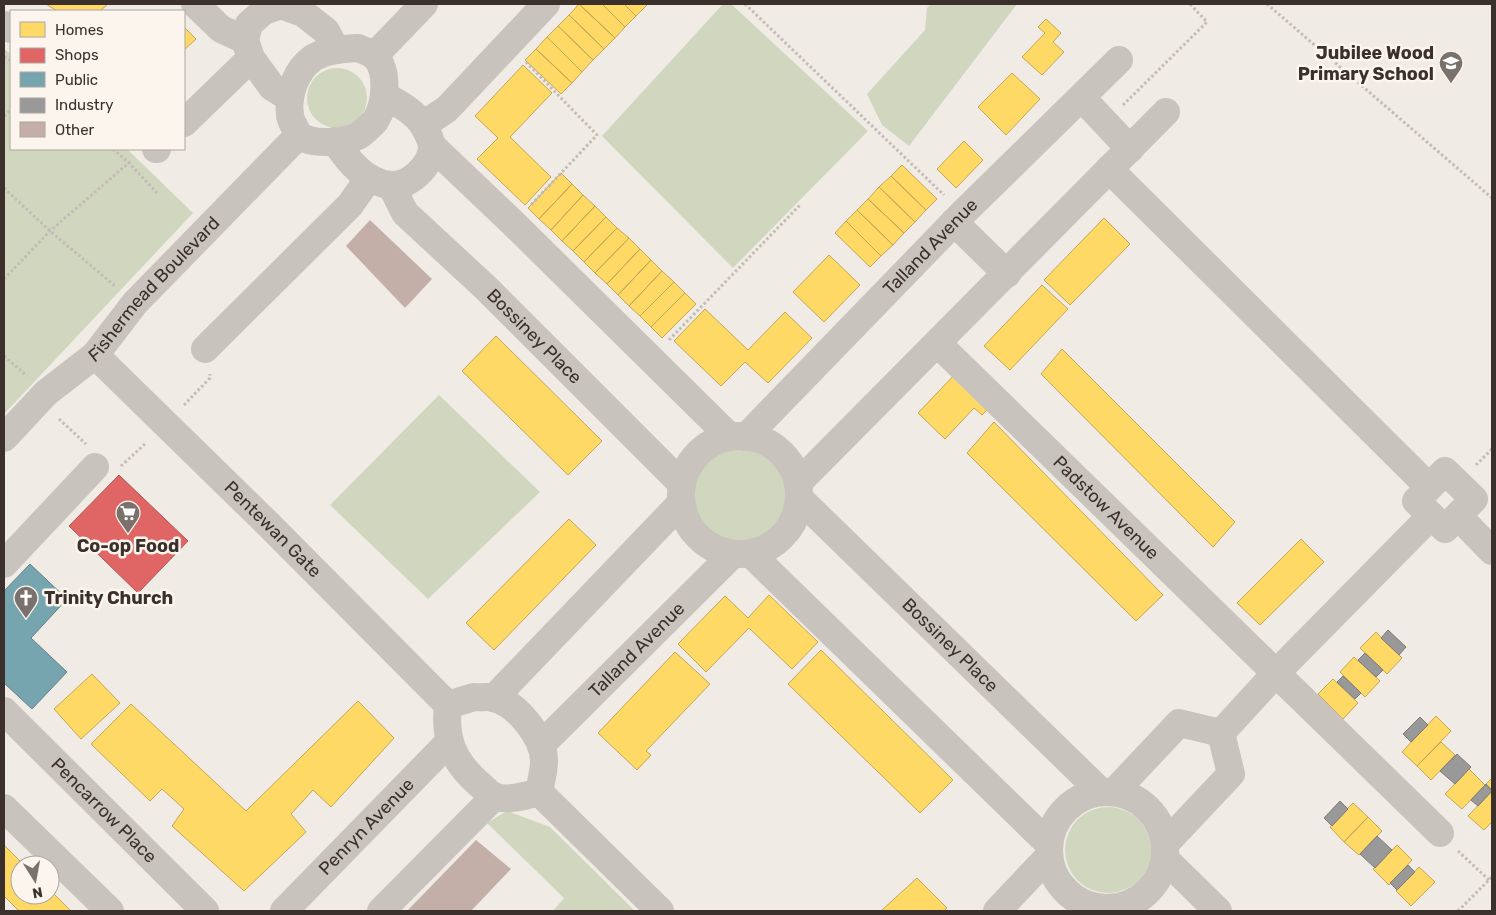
<svg xmlns="http://www.w3.org/2000/svg" width="1496" height="915" viewBox="0 0 1496 915" font-family="Rubik,sans-serif">
  <rect width="100%" height="100%" fill="#f0ebe5"/>
  <path fill="#d1d6bf" d="M723,4h8l137,127 -135,137 -131,-132z
    M931,4h86l-108,142 -27,-21 -15,-31 58,-64 2,-22z
    M4,49l7,5v95h116l66,64 -189,201z
    M307 98a30 30 0 1 1 60 0a30 30 0 1 1-60 0Z
    M439,395l101,97 -112,107 -98,-94z
    M690 496a48 48 0 1 1 96 0a48 48 0 1 1-96 0Z
    M1065 850a43 43 0 1 1 86 0a43 43 0 1 1-86 0Z
    M507,811l43,16 85,84h-82l11,-13 -77,-75z"/>
  <path fill="#ffd966" stroke="#c4a654" d="M46,4h62l-8,7h-43z
    M579,4l36,34 -11,11 -35,-34z
    M579,4h23l23,23 -10,11z
    M602,4h22l12,12 -11,11z
    M624,4h22l1,1 -11,11z
    M569,15l35,34 -11,11 -35,-34z
    M1046,19l15,14 -8,9 11,10 -22,23 -20,-18 23,-24 -7,-6z
    M558,26l35,34 -11,12 -35,-35z
    M184,27l12,12 -12,11z
    M547,37l35,35 -10,11 -36,-34z
    M536,49l36,34 -11,11 -36,-34z
    M523,65l29,28 -42,44 41,40 -26,28 -48,-46 21,-21 -23,-22z
    M1012,73l28,26 -34,36 -28,-28z
    M964,141l19,19 -27,28 -19,-19z
    M902,165l35,34 -11,11 -35,-34z
    M561,173l11,11 -33,35 -11,-11z
    M891,176l35,34 -11,12 -36,-35z
    M572,184l11,11 -32,35 -12,-11z
    M879,187l36,35 -11,11 -36,-34z
    M583,195l12,11 -33,35 -11,-11z
    M868,199l36,34 -11,12 -36,-35z
    M595,206l11,11 -33,34 -11,-10z
    M857,210l36,35 -12,11 -35,-35z
    M606,217l11,11 -33,34 -11,-11z
    M1104,218l26,26 -60,61 -26,-25z
    M846,221l35,35 -11,11 -35,-34z
    M617,228l12,10 -34,35 -11,-11z
    M629,238l11,11 -33,35 -12,-11z
    M640,249l11,11 -33,35 -11,-11z
    M829,255l31,30 -36,37 -31,-30z
    M651,260l11,11 -33,35 -11,-11z
    M662,271l12,11 -34,34 -11,-10z
    M674,282l11,11 -34,34 -11,-11z
    M1042,285l26,24 -58,61 -26,-24z
    M685,293l11,11 -34,34 -11,-11z
    M705,309l43,41 37,-38 27,26 -44,45 -23,-21 -24,24 -47,-45z
    M496,336l106,105 -34,34 -106,-104z
    M1062,349l173,173 -22,25 -172,-173z
    M958,371l35,33 -11,11 -8,-7 -29,31 -27,-26z
    M994,422l169,173 -27,26 -169,-168z
    M569,519l27,26 -102,105 -28,-27z
    M1301,539l23,23 -64,63 -23,-22z
    M769,595l49,47 -26,27 -43,-41 -43,44 -28,-28 47,-48 23,22z
    M1376,632l26,26 -15,16 -27,-26z
    M821,650l132,130 -33,33 -132,-129z
    M675,652l35,32 -64,67 5,4 -14,15 -39,-37z
    M1354,657l26,24 -15,16 -25,-25z
    M92,674l28,29 -39,36 -27,-30z
    M1333,679l25,24 -15,16 -25,-25z
    M358,701l36,37 -63,69 -18,-17 -22,24 15,18 -62,59 -72,-65 12,-17 -22,-20 -12,12 -59,-57 40,-40 115,107z
    M1436,716l15,15 -34,35 -15,-14z
    M1441,742l14,13 -24,25 -14,-14z
    M1469,769l16,16 -23,24 -17,-15z
    M1492,778v12l-6,-6z
    M1492,791v31l-8,8 -16,-14z
    M1353,803l15,14 -24,25 -14,-15z
    M1368,817l14,14 -23,24 -15,-13z
    M4,845l20,20h-4v30h30v-5l21,21h-52l-15,-15z
    M1397,845l15,15 -23,25 -16,-16z
    M1419,867l16,15 -24,24 -15,-15z
    M917,878l30,30 -4,3h-62z"/>
  <path fill="#e06666" stroke="#ae5654" d="M119,475l69,66 -50,52 -69,-67z"/>
  <path fill="#76a5af" stroke="#648287" d="M30,564l37,35 -36,39 36,34 -35,37 -28,-26v-92z"/>
  <path fill="#999" stroke="#7d7a78" d="M1388,630l18,17 -7,8 -18,-17z
    M1365,653l18,17 -7,7 -18,-17z
    M1343,676l18,17 -6,6 -18,-17z
    M1420,717l8,8 -17,17 -8,-8z
    M1457,754l14,13 -16,17 -15,-13z
    M1486,784l6,7 -14,15 -7,-6z
    M1340,801l8,8 -16,17 -8,-8z
    M1377,836l15,14 -17,18 -15,-14z
    M1408,865l7,7 -18,18 -7,-7z"/>
  <path fill="#c3afa7" d="M370,220l62,59 -27,29 -59,-62z
    M476,840l35,29 -40,42h-64z"/>
  <g fill="none" stroke-linecap="round" stroke-linejoin="round">
    <path stroke="#c2bbb6" stroke-width="3" stroke-dasharray="2.5 2.5" stroke-linecap="butt" d="M745,4l199,191
      M1267,4l225,194
      M4,57l7,4
      M526,62l71,73 -66,70
      M1123,105l84,-83 -17,-18
      M4,116l7,-6
      M113,149l16,14 28,30
      M4,188l46,43 65,55
      M4,279l46,-48 82,-71
      M669,340l131,-135
      M4,356l23,20
      M184,405l26,-27v-4
      M59,419l27,25
      M1476,465l16,-16
      M121,466l25,-23
      M1458,851l31,29
      M1458,911l34,-34"/>
    <g stroke="#c9c3be" stroke-width="28">
      <path d="M195,4l26,25 24,11"/>
      <path d="M4,25l7,4"/>
      <path d="M358,48c5,2 13,5 17,8 14,15 11,49 0,65 -4,4 -9,9 -14,13 -12,9 -55,13 -64,-2 -2,-5 -7,-12 -7,-17 -3,-21 6,-45 23,-57 13,-8 30,-9 45,-10z"/>
      <path d="M374,56l50,-52"/>
      <path d="M290,98l-18,-11 -21,-29 -6,-18 4,-16 15,-13 17,-6 22,8 23,18 10,19"/>
      <path d="M1082,98l48,51"/>
      <path d="M184,123l67,-65"/>
      <path d="M423,125l24,-16 99,-105"/>
      <path d="M335,141c13,20 30,41 55,44 19,2 41,-19 42,-38 0,-5 -6,-17 -8,-21 -9,-14 -26,-23 -39,-30"/>
      <path d="M432,146l81,77 217,214"/>
      <path d="M156,149h1"/>
      <path d="M1109,169l320,318"/>
      <path id="s1" d="M391,185l14,28 81,75 196,196"/>
      <path d="M954,222l53,52"/>
      <path id="s2" d="M937,343l503,490"/>
      <path d="M205,349l145,-144 19,-27"/>
      <path id="s3" d="M95,355l173,169 180,181"/>
      <circle cx="740" cy="495" r="59"/>
      <path id="s4" d="M746,437l217,-224 156,-153"/>
      <path id="s5" d="M4,438l42,-45 49,-38 40,-52 164,-168"/>
      <path d="M1445,471l29,28 -29,30 -29,-28z"/>
      <path d="M798,483l368,-371"/>
      <path id="s6" d="M799,498l302,294"/>
      <path d="M1458,516l34,35"/>
      <path d="M751,554l298,290"/>
      <path d="M4,564l91,-97"/>
      <path d="M474,697c6,1 14,-1 19,1 24,5 51,40 51,63 0,10 -3,21 -5,31 -11,3 -34,10 -45,4 -5,-2 -11,-9 -15,-12 -26,-23 -35,-45 -31,-79z"/>
      <path d="M494,698l187,-195"/>
      <path id="s7" d="M4,711l201,200"/>
      <path d="M1221,733l55,-60 155,-157"/>
      <path id="s8" d="M541,745l192,-191"/>
      <circle cx="1107" cy="850" r="58"/>
      <path d="M539,792l121,119"/>
      <path d="M1114,792l65,-69 42,10"/>
      <path d="M4,808l106,103"/>
      <path d="M1166,843l65,-69 -10,-41"/>
      <path d="M1165,859l53,52"/>
      <path id="s9" d="M284,911l165,-169"/>
      <path d="M381,911l113,-114"/>
      <path d="M997,911l52,-55"/>
    </g>
  </g>
  <defs>
    <symbol id="school-pin" viewBox="-11 -11 22 30"><path d="M0 17L-7.5 6A9.5 9.5 0 1 1 7.5 6Z" fill="#7a716c" stroke="#fbf5ee"/><path d="M0-5L7-2L0 1L-7-2ZM-4 1L0 2.5L4 1V4Q0 6-4 4Z" fill="#fff"/></symbol>
    <symbol id="supermarket-pin" viewBox="-11 -11 22 30"><path d="M0 17L-7.5 6A9.5 9.5 0 1 1 7.5 6Z" fill="#7a716c" stroke="#fbf5ee"/><path d="M-6-5.5h2.5l.6 2H6L4.5 2H-2.5L-4.4-4H-6ZM-1.5 3.2a1.3 1.3 0 1 0 .1 0ZM3 3.2a1.3 1.3 0 1 0 .1 0Z" fill="#fff"/></symbol>
    <symbol id="church-pin" viewBox="-11 -11 22 30"><path d="M0 17L-7.5 6A9.5 9.5 0 1 1 7.5 6Z" fill="#7a716c" stroke="#fbf5ee"/><path d="M-1.2-6h2.4v3.5h3.3v2.4h-3.3V6h-2.4V-.1h-3.3v-2.4h3.3Z" fill="#fff"/></symbol>
  </defs>
  <g fill-rule="evenodd">
    <use href="#school-pin" x="1437" y="49" width="28" height="38"/>
    <use href="#supermarket-pin" x="114" y="499" width="28" height="38"/>
    <use href="#church-pin" x="12" y="584" width="28" height="38"/>
  </g>
  <g text-anchor="middle" dominant-baseline="central" stroke-width="5" stroke-linejoin="round" paint-order="stroke">
    <g font-size="18" font-weight="bold" fill="#3b302b" stroke="#fbf5ee" text-anchor="end">
      <text x="1434" y="53">Jubilee Wood<tspan x="1434" dy="21">Primary School</tspan></text>
      <text x="128" y="546" text-anchor="middle">Co-op Food</text>
      <text x="44" y="598" text-anchor="start">Trinity Church</text>
    </g>
    <g font-size="18" fill="#3b302b" stroke="#fbf5ee">
      <text stroke="none"><textPath href="#s4" startOffset="265">Talland Avenue</textPath></text>
      <text stroke="none"><textPath href="#s5" startOffset="212">Fishermead Boulevard</textPath></text>
      <text stroke="none"><textPath href="#s1" startOffset="210">Bossiney Place</textPath></text>
      <text stroke="none"><textPath href="#s2" startOffset="236">Padstow Avenue</textPath></text>
      <text stroke="none"><textPath href="#s3" startOffset="249">Pentewan Gate</textPath></text>
      <text stroke="none"><textPath href="#s6" startOffset="211">Bossiney Place</textPath></text>
      <text stroke="none"><textPath href="#s8" startOffset="135">Talland Avenue</textPath></text>
      <text stroke="none"><textPath href="#s7" startOffset="141">Pencarrow Place</textPath></text>
      <text stroke="none"><textPath href="#s9" startOffset="118">Penryn Avenue</textPath></text>
    </g>
  </g>
  <rect width="1496" height="915" fill="none" stroke="#3b302b" stroke-width="10"/>
  <rect x="10" y="10" width="175" height="140" fill="#fbf5ee" stroke="#aea6a0"/>
  <rect x="20" y="22" width="25" height="15" fill="#ffd966" stroke="#aea6a0"/>
  <text x="55" y="35" font-size="15" fill="#3b302b">Homes</text>
  <rect x="20" y="48" width="25" height="15" fill="#e06666" stroke="#aea6a0"/>
  <text x="55" y="60" font-size="15" fill="#3b302b">Shops</text>
  <rect x="20" y="72" width="25" height="15" fill="#76a5af" stroke="#aea6a0"/>
  <text x="55" y="85" font-size="15" fill="#3b302b">Public</text>
  <rect x="20" y="98" width="25" height="15" fill="#999999" stroke="#aea6a0"/>
  <text x="55" y="110" font-size="15" fill="#3b302b">Industry</text>
  <rect x="20" y="122" width="25" height="15" fill="#c3afa7" stroke="#aea6a0"/>
  <text x="55" y="135" font-size="15" fill="#3b302b">Other</text>
  <g transform="translate(35 880) rotate(169)"><circle r="24" fill="#fbf5ee" stroke="#aea6a0"/>
  <path d="M0-4L9 19L0 12L-9 19Z" fill="#7a716c"/>
  <text y="-8" font-size="14" font-weight="bold" text-anchor="middle" fill="#3b302b">N</text>
  </g>
</svg>
